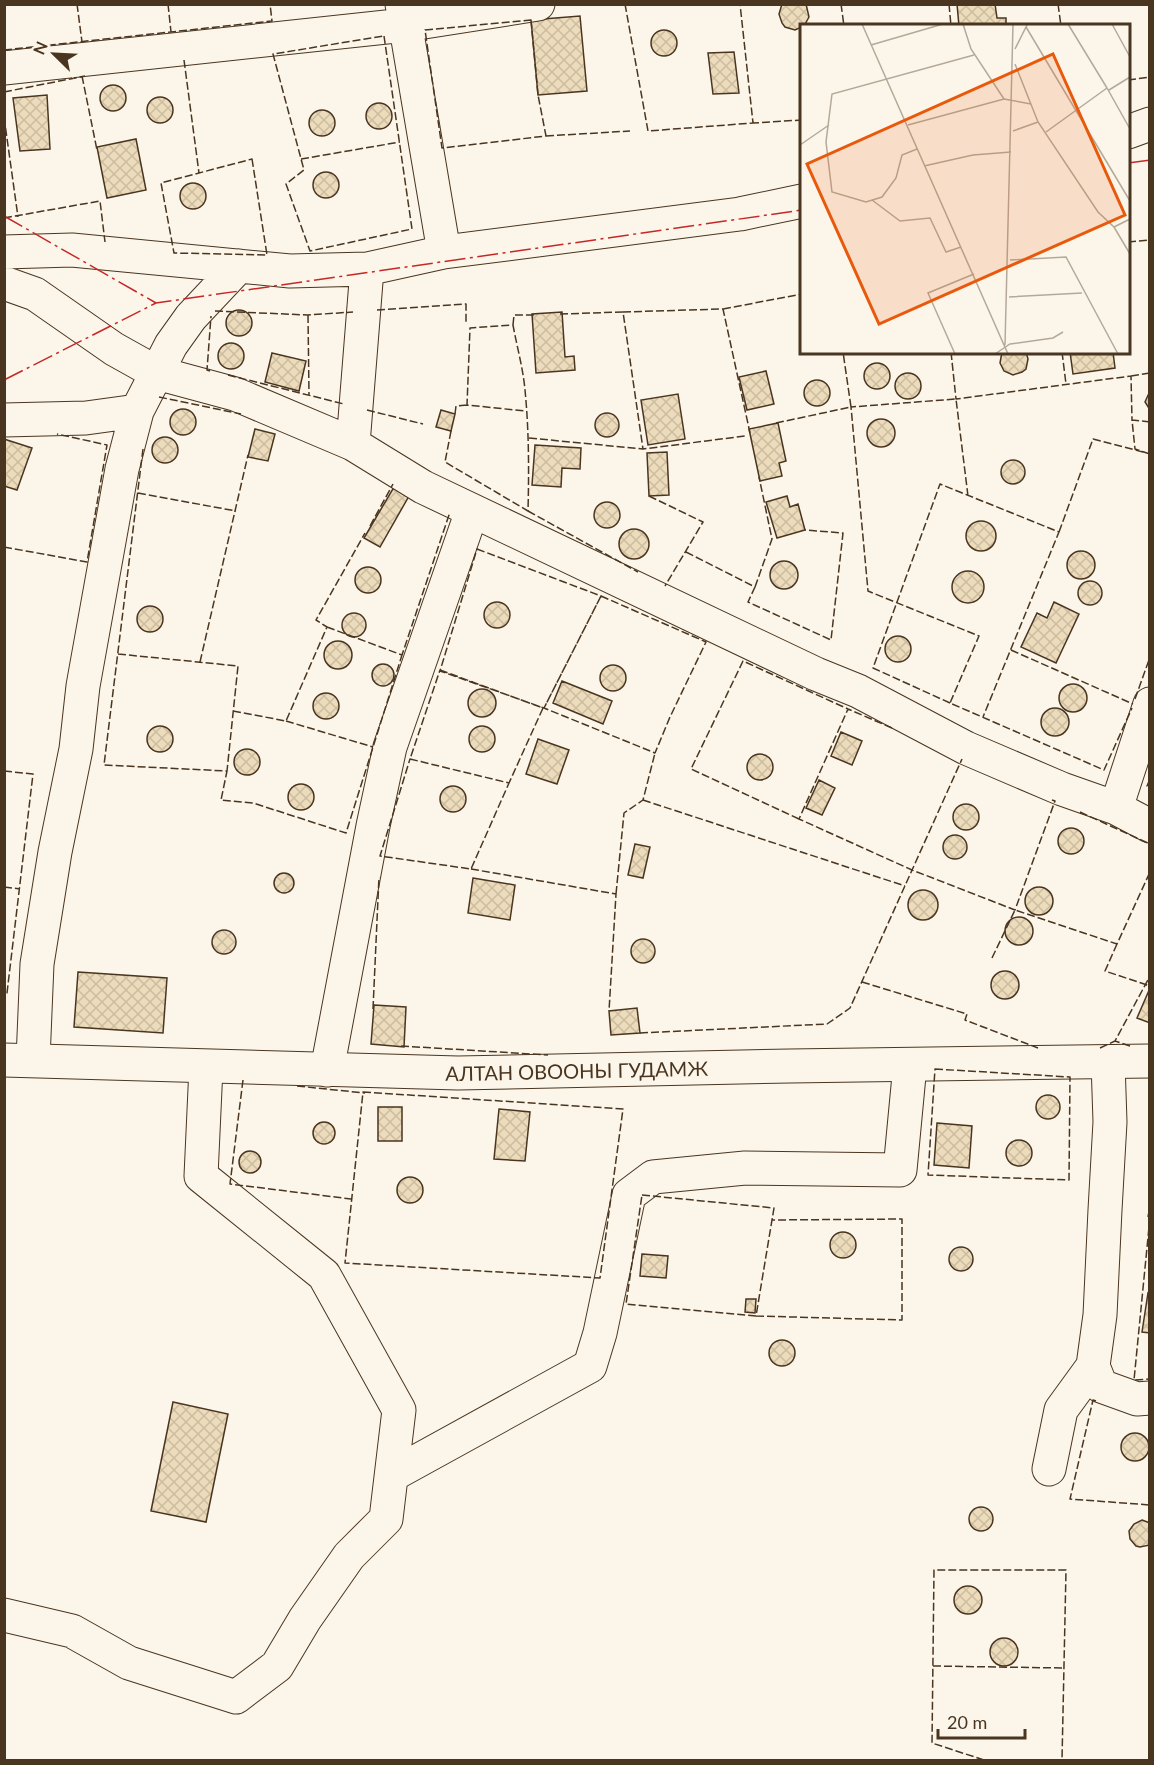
<svg xmlns="http://www.w3.org/2000/svg" width="1154" height="1765" viewBox="0 0 1154 1765" font-family="Lato,sans-serif">
  <defs>
    <pattern id="building-cross-hatch" width="8" height="8" patternUnits="userSpaceOnUse" patternTransform="scale(1.5)"><rect width="8" height="8" fill="#ecdcbc"/><path d="M0 0l8 8M0 8l8-8" fill="none" stroke="#ccbda1"/></pattern>
  </defs>
  <rect width="100%" height="100%" fill="#fbf6e9"/>
  <path fill="url(#building-cross-hatch)" stroke="#4a3520" stroke-width="1.5" d="M782,4h24l3,13 -5,9 -9,4 -10,-3 -3,-4 -3,-9z
    M957,4h38l2,14h9v8h-47z
    M580,16l7,75 -49,4 -7,-75z
    M651 43a13 13 0 1 1 26 0a13 13 0 1 1-26 0Z
    M734,52l5,41 -26,1 -5,-41z
    M100 98a13 13 0 1 1 26 0a13 13 0 1 1-26 0Z
    M47,95l3,54 -30,2 -7,-53z
    M147 110a13 13 0 1 1 26 0a13 13 0 1 1-26 0Z
    M366 116a13 13 0 1 1 26 0a13 13 0 1 1-26 0Z
    M309 123a13 13 0 1 1 26 0a13 13 0 1 1-26 0Z
    M136,139l10,51 -39,8 -10,-51z
    M313 185a13 13 0 1 1 26 0a13 13 0 1 1-26 0Z
    M180 196a13 13 0 1 1 26 0a13 13 0 1 1-26 0Z
    M226 323a13 13 0 1 1 26 0a13 13 0 1 1-26 0Z
    M562,312l3,45 9,-1 1,14 -39,3 -4,-59z
    M218 356a13 13 0 1 1 26 0a13 13 0 1 1-26 0Z
    M1002,352h24l2,7 -2,10 -4,3 -9,3 -9,-4 -4,-8z
    M1070,352h43l2,16 -42,6z
    M272,353l34,8 -7,30 -34,-9z
    M864 376a13 13 0 1 1 26 0a13 13 0 1 1-26 0Z
    M766,371l8,33 -27,6 -8,-33z
    M895 386a13 13 0 1 1 26 0a13 13 0 1 1-26 0Z
    M804 393a13 13 0 1 1 26 0a13 13 0 1 1-26 0Z
    M1150,391v19l-5,-8z
    M678,394l7,45 -37,6 -7,-45z
    M170 422a13 13 0 1 1 26 0a13 13 0 1 1-26 0Z
    M441,410l14,4 -4,17 -15,-4z
    M595 425a12 12 0 1 1 24 0a12 12 0 1 1-24 0Z
    M867 433a14 14 0 1 1 28 0a14 14 0 1 1-28 0Z
    M778,423l8,38 -7,2 3,13 -22,5 -11,-52z
    M255,429l20,5 -7,27 -20,-4z
    M152 450a13 13 0 1 1 26 0a13 13 0 1 1-26 0Z
    M4,439l28,9 -15,42 -13,-4z
    M535,445l46,3 -1,21 -18,-1 -1,19 -29,-2z
    M667,452l2,43 -20,1 -2,-43z
    M1001 472a12 12 0 1 1 24 0a12 12 0 1 1-24 0Z
    M394,487l15,9 -29,51 -16,-9z
    M787,496l3,11 8,-3 7,26 -28,8 -11,-36z
    M594 515a13 13 0 1 1 26 0a13 13 0 1 1-26 0Z
    M966 536a15 15 0 1 1 30 0a15 15 0 1 1-30 0Z
    M619 544a15 15 0 1 1 30 0a15 15 0 1 1-30 0Z
    M1067 565a14 14 0 1 1 28 0a14 14 0 1 1-28 0Z
    M770 575a14 14 0 1 1 28 0a14 14 0 1 1-28 0Z
    M355 580a13 13 0 1 1 26 0a13 13 0 1 1-26 0Z
    M952 587a16 16 0 1 1 32 0a16 16 0 1 1-32 0Z
    M1078 593a12 12 0 1 1 24 0a12 12 0 1 1-24 0Z
    M1054,602l25,12 -23,49 -35,-16 16,-34 10,5z
    M484 615a13 13 0 1 1 26 0a13 13 0 1 1-26 0Z
    M137 619a13 13 0 1 1 26 0a13 13 0 1 1-26 0Z
    M342 625a12 12 0 1 1 24 0a12 12 0 1 1-24 0Z
    M885 649a13 13 0 1 1 26 0a13 13 0 1 1-26 0Z
    M324 655a14 14 0 1 1 28 0a14 14 0 1 1-28 0Z
    M372 675a11 11 0 1 1 22 0a11 11 0 1 1-22 0Z
    M600 678a13 13 0 1 1 26 0a13 13 0 1 1-26 0Z
    M562,681l50,20 -9,23 -50,-21z
    M1059 698a14 14 0 1 1 28 0a14 14 0 1 1-28 0Z
    M468 703a14 14 0 1 1 28 0a14 14 0 1 1-28 0Z
    M313 706a13 13 0 1 1 26 0a13 13 0 1 1-26 0Z
    M1041 722a14 14 0 1 1 28 0a14 14 0 1 1-28 0Z
    M469 739a13 13 0 1 1 26 0a13 13 0 1 1-26 0Z
    M147 739a13 13 0 1 1 26 0a13 13 0 1 1-26 0Z
    M841,732l21,9 -10,24 -21,-9z
    M538,739l31,11 -12,34 -31,-10z
    M234 762a13 13 0 1 1 26 0a13 13 0 1 1-26 0Z
    M747 767a13 13 0 1 1 26 0a13 13 0 1 1-26 0Z
    M819,780l16,8 -13,27 -16,-7z
    M288 797a13 13 0 1 1 26 0a13 13 0 1 1-26 0Z
    M440 799a13 13 0 1 1 26 0a13 13 0 1 1-26 0Z
    M953 817a13 13 0 1 1 26 0a13 13 0 1 1-26 0Z
    M1058 841a13 13 0 1 1 26 0a13 13 0 1 1-26 0Z
    M943 847a12 12 0 1 1 24 0a12 12 0 1 1-24 0Z
    M635,844l15,3 -7,31 -15,-3z
    M274 883a10 10 0 1 1 20 0a10 10 0 1 1-20 0Z
    M473,878l42,7 -5,35 -42,-7z
    M1025 901a14 14 0 1 1 28 0a14 14 0 1 1-28 0Z
    M908 905a15 15 0 1 1 30 0a15 15 0 1 1-30 0Z
    M1005 931a14 14 0 1 1 28 0a14 14 0 1 1-28 0Z
    M212 942a12 12 0 1 1 24 0a12 12 0 1 1-24 0Z
    M631 951a12 12 0 1 1 24 0a12 12 0 1 1-24 0Z
    M991 985a14 14 0 1 1 28 0a14 14 0 1 1-28 0Z
    M78,972l89,6 -4,55 -89,-6z
    M1150,988v35l-13,-5z
    M374,1005l32,2 -2,40 -33,-3z
    M637,1008l3,25 -29,2 -2,-24z
    M1036 1107a12 12 0 1 1 24 0a12 12 0 1 1-24 0Z
    M378,1107h24v34h-24z
    M499,1109l31,3 -5,49 -31,-2z
    M313 1133a11 11 0 1 1 22 0a11 11 0 1 1-22 0Z
    M937,1123l35,3 -3,42 -35,-3z
    M1006 1153a13 13 0 1 1 26 0a13 13 0 1 1-26 0Z
    M239 1162a11 11 0 1 1 22 0a11 11 0 1 1-22 0Z
    M397 1190a13 13 0 1 1 26 0a13 13 0 1 1-26 0Z
    M830 1245a13 13 0 1 1 26 0a13 13 0 1 1-26 0Z
    M949 1259a12 12 0 1 1 24 0a12 12 0 1 1-24 0Z
    M642,1254l26,2 -2,22 -26,-2z
    M1148,1293l2,1v39l-8,-1z
    M746,1299h10l-1,14 -10,-1z
    M769 1353a13 13 0 1 1 26 0a13 13 0 1 1-26 0Z
    M173,1402l55,12 -22,108 -55,-11z
    M1121 1447a14 14 0 1 1 28 0a14 14 0 1 1-28 0Z
    M969 1519a12 12 0 1 1 24 0a12 12 0 1 1-24 0Z
    M1142,1520l8,3v22l-10,2 -4,-1 -6,-7 -1,-8 5,-7z
    M954 1600a14 14 0 1 1 28 0a14 14 0 1 1-28 0Z
    M990 1652a14 14 0 1 1 28 0a14 14 0 1 1-28 0Z"/>
  <g fill="none" stroke-linecap="round" stroke-linejoin="round">
    <defs>
      <path id="minor" d="M402,4l42,248
        M4,68l401,-43 133,-21
        M1128,132l22,-8
        M4,252l68,-2 218,21 77,-2 77,-17 296,-38 62,-13
        M4,283l31,11 79,55 43,24 78,21 118,50 70,43 393,187 42,17 108,57 96,41 54,19 34,18
        M4,420l82,-2 51,-7
        M353,444l14,-175
        M1116,808l34,-104
        M33,1060l4,-96 18,-112 21,-103 7,-63 39,-217 15,-58 34,-66 20,-28 48,-51
        M1108,1062l2,60 -5,88 -5,105 -7,51 8,20 36,13 13,-1
        M327,1070l46,-244 17,-79 82,-236
        M1049,1469l12,-59 32,-44
        M392,1475l198,-109 10,-33 29,-138 24,-18 92,-9 155,2 10,-105
        M4,1615l68,16 57,32 107,34 41,-31 28,-47 44,-63 37,-37 13,-109 -75,-135 -123,-99 5,-109"/>
      <g id="major">
        <path id="s1" d="M4,1060l454,13 332,-7 360,-5"/>
      </g>
    </defs>
    <use href="#minor" stroke="#4a3520" stroke-width="35"/>
    <use href="#major" stroke="#4a3520" stroke-width="35"/>
    <use href="#minor" stroke="#fbf6e9" stroke-width="33"/>
    <use href="#major" stroke="#fbf6e9" stroke-width="33"/>
    <path stroke="#4a3520" stroke-width="1.5" stroke-dasharray="8 3" stroke-linecap="butt" d="M77,4l5,38
      M168,4l3,28
      M625,4l23,127 105,-8 -13,-119
      M841,4l3,22
      M949,4l2,22
      M1058,4l3,22
      M531,20l7,75 8,41 -104,12 -17,-118z
      M384,36l28,193 -102,22 -24,-67 18,-14 -31,-116z
      M4,50l268,-29 -2,-17
      M184,60l15,113
      M82,76l15,74
      M1128,80l22,-3
      M4,92l81,-16
      M4,117l14,100
      M753,121v2l49,-3
      M546,136l84,-5
      M252,159l15,96 -93,-2 -13,-70z
      M301,159l99,-17
      M4,218l96,-17 5,41
      M1128,242l22,-2
      M723,309l79,-15
      M377,310l89,-6v18
      M215,311l93,4 45,-3
      M623,312l100,-3 27,124
      M560,314l63,-2 20,137
      M308,315l1,80
      M513,325l1,-10h22
      M951,352l5,47 175,-23 1,44
      M1062,352l4,32
      M210,371l-3,-1 4,-54
      M228,375l116,29
      M1131,376l19,-3
      M159,397l82,17
      M367,410l56,14
      M455,414l1,-8 11,-1
      M1150,422l-18,-2 3,29 15,5
      M776,423l75,-16 -8,-55
      M451,431l-6,31 83,49c1,-40 1,-81 -3,-121 -2,-22 -8,-43 -12,-65l-43,3 -3,77 58,6
      M529,438l114,11 102,-13
      M143,449l-39,316 123,6 -6,29 32,3 93,30 56,-178
      M138,493l98,18
      M649,496l54,26 -38,64
      M968,496l-12,-97 -105,8 17,184 111,45 -29,67 154,67 28,-62
      M528,511l110,61
      M370,526l23,-42
      M1059,532l34,-93 50,13
      M4,547l83,15 20,-117 -50,-11
      M477,549l124,47 -57,112 -104,-37z
      M686,552l69,35 -7,15 83,38 12,-107 -38,-3
      M755,587l17,-48 -13,-62
      M601,596l105,46 -36,75 -15,36 -111,-45z
      M327,627l75,28 48,-143
      M1011,650l122,54
      M118,654l120,12 -11,105
      M200,662l48,-207
      M440,670l103,38 -34,75 -99,-24z
      M1135,699l15,-42
      M950,703l-77,-35 67,-184 119,48 -76,185
      M233,711l53,10 41,-94 -11,-7 49,-87
      M286,721l87,26
      M892,728l-44,-19 -49,110 113,51 103,40 40,-109 -3,-1
      M410,759l99,24 -38,86 -91,-13z
      M4,771l29,3 -26,219h-3
      M1150,779l-3,7 3,1
      M643,800l262,86
      M1080,812l70,32
      M799,819l-108,-50 52,-108 105,48
      M471,869l145,25 -7,117
      M4,887l16,2
      M616,894l8,-81 19,-13 12,-47
      M1117,944l-12,27 45,15
      M992,958l23,-48 102,34 33,-72
      M862,982l105,32 -2,6 73,28
      M373,1009l6,-132
      M640,1033l187,-9 23,-16 112,-249
      M401,1046l147,9
      M1130,1046l-15,-5 35,-65
      M1100,1048l15,-7
      M935,1069l135,8 -1,103 -141,-5z
      M243,1080l-13,104 121,15
      M297,1086l68,7
      M363,1092l260,17 -23,169 -255,-15z
      M642,1195l132,13 -18,108 -130,-12z
      M1148,1217l2,-11
      M1150,1217l-16,163 16,-1
      M756,1316l146,4v-101l-130,1
      M1096,1401l-3,-1 -23,99 80,6
      M933,1666l131,2
      M984,1760l-52,-17 2,-173h132l-4,190"/>
    <path stroke="#c62828" stroke-width="1.5" stroke-dasharray="21 4.5 3 4.5" stroke-linecap="butt" d="M1128,163l22,-3
      M4,216l152,87
      M4,380l152,-77 646,-93"/>
  </g>
  <g text-anchor="middle" dominant-baseline="central" stroke-width="4.5" stroke-linejoin="round" paint-order="stroke">
    <g font-size="20" fill="#4a3520" stroke="#fbf6e9">
      <text stroke="none"><textPath href="#s1" startOffset="573">АЛТАН ОВООНЫ ГУДАМЖ</textPath></text>
    </g>
  </g>
  <g transform="translate(800 24)">
    <rect width="330" height="330" fill="#fbf6e9"/>
    <path fill="none" stroke="#b4a999" stroke-width="1.5" d="M62,0l146,330M163,0l8,25 33,50M268,0l39,64M312,0l18,33M226,3l104,174M71,21l72,-21M215,25l12,-24M215,40l23,58 60,90 16,15 16,-8M309,66l21,-13M108,101l96,-26 27,5M213,107l25,-9M246,108l61,-44 23,41M0,121l29,-20M117,125l-15,6 -6,23 -14,19 -16,5 -34,-10 -6,-50 6,-48 142,-39M124,142l49,-11 38,-3M72,176l28,21 30,-3 16,34 15,-5M314,203l16,27M210,236l56,-3 52,97M209,273l73,-4M205,321l8,-321M155,330l-27,-61 46,-19M195,330l15,-10 43,-6 10,-6"/>
    <path fill="#e8590c" fill-opacity="0.15" stroke="#e8590c" stroke-width="3" d="M253,30l72,161 -246,109 -72,-160z"/>
    <rect width="330" height="330" fill="none" stroke="#4a3520" stroke-width="3"/>
  </g>
  <rect width="1154" height="1765" fill="none" stroke="#4a3520" stroke-width="12"/>
  <g transform="translate(54 54) rotate(294)" stroke="#fbf6e9" stroke-width="4.5" paint-order="stroke">
  <path d="M0-4.5L10 22L0 15L-10 22Z" fill="#4a3520"/>
  <text y="-9" font-size="16" font-weight="bold" text-anchor="middle" fill="#4a3520">N</text>
  </g>
  <path d="M938 1729v9h87v-9" fill="none" stroke="#4a3520" stroke-width="3"/>
  <text x="947" y="1729" font-size="18" fill="#4a3520" stroke="#fbf6e9" stroke-width="4.5" paint-order="stroke">20 m</text>
</svg>
